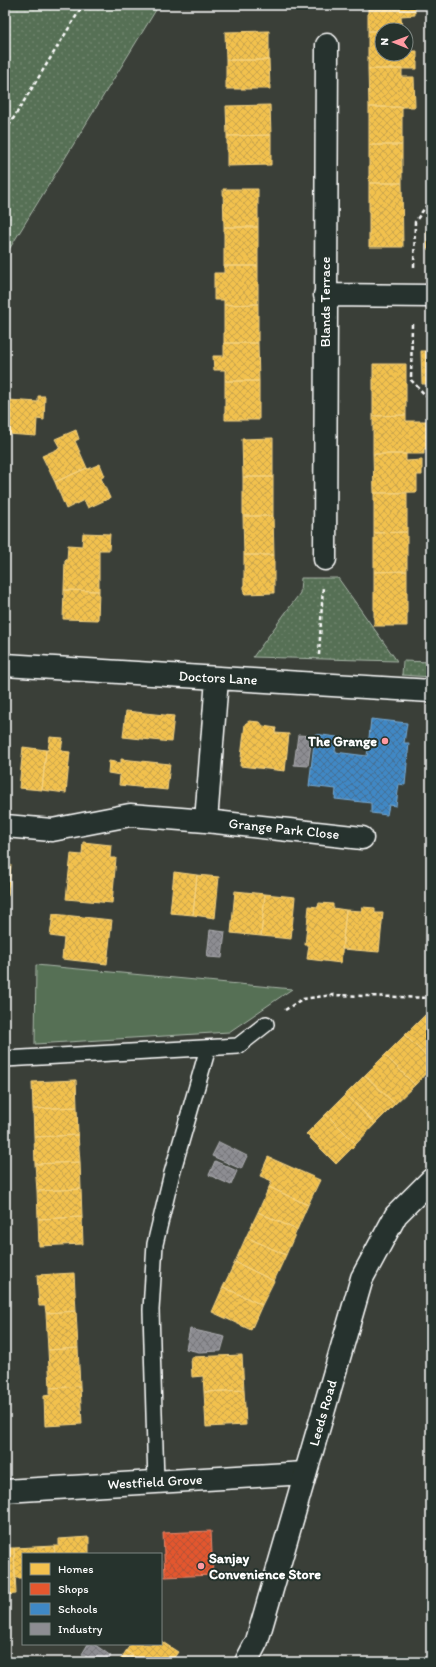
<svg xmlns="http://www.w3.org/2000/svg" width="436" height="1667" viewBox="0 0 436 1667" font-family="Itim,sans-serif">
  <defs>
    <pattern id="grass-dots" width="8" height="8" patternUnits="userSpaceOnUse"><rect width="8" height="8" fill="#566f54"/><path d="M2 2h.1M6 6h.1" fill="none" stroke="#6f856e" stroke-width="1.8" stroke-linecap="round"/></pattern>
    <pattern id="homes-cross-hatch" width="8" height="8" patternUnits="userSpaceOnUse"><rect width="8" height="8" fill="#f2c14e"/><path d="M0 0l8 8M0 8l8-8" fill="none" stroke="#c8a44e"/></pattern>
    <pattern id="shops-cross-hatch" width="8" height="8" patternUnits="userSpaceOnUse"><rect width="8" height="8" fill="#e4572e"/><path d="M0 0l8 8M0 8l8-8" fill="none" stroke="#af5338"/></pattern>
    <pattern id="schools-cross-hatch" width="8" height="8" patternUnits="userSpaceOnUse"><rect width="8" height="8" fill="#3f88c5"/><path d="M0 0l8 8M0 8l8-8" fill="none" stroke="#447095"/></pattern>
    <pattern id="industry-cross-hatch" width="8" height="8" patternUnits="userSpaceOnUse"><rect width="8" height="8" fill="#8d8d92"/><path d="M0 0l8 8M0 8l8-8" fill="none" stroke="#76767a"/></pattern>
  </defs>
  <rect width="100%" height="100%" fill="#3a3f38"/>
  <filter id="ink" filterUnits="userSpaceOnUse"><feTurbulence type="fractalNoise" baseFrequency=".025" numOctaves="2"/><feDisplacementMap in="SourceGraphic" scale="8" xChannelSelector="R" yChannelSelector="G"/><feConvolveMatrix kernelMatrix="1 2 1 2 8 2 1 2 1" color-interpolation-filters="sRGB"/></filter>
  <g filter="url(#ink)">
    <path fill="url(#grass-dots)" stroke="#aab7aa" d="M5,5h154l-154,251z
      M301,578h37l59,83 -144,-4 47,-64z
      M403,661l28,1v15l-29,-2z"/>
    <path fill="#566f54" stroke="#aab7aa" d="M36,965l256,24 -63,43 -194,12z"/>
    <path fill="url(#homes-cross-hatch)" stroke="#f6d483" d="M368,5h47v10l-14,1 1,14 -34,1z
      M269,31v29h-43l-1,-28z
      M368,31h14v23h24v-3h11v18h-49z
      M226,60h43l1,29h-44z
      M368,69h34v8h12l1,30h-46z
      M270,105l1,30 -44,1 -1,-30z
      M369,107h33v38h-33z
      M271,135v30l-44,1v-30z
      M369,145h33v38h-33z
      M369,183h33l1,64h-34z
      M223,189h35v38h-34z
      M427,220h4v29h-4z
      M224,227h34v39h-34z
      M224,266h34v38l-34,1v-5h-10v-27h10z
      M258,304v39h-34v-38z
      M224,343h34l1,38h-34v-11h-11l-1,-14h11z
      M421,351h10v33h-9z
      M373,364h33v51l-33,1z
      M225,381h34v39h-34z
      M38,396h7l-1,24 -7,-1 -1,17 -29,-2 2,-34 29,2z
      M5,400h4l-2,34h-2z
      M406,415v6h25v28h-7v5h-51v-38z
      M76,430l3,9 -4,2 12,27 -32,14 -13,-26 18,-8 -5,-9z
      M273,438v39h-30l-1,-38z
      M373,454h33v7l16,-1v15h-5v17l-43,1z
      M100,464l5,12 -4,2 9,20 -22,10 -4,-8 -18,9 -11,-27 32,-14 1,1z
      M243,477h30v39h-30z
      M374,493h33v39l-33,1z
      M243,516h30l1,39h-30z
      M407,532v39l-33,1v-39z
      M83,533l27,1 -1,16h-10v41l-35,-1 1,-30h2l1,-15 14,1z
      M244,555h30v38l-30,1z
      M407,571v55h-33v-54z
      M64,590l35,1 -1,29 -35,-1z
      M126,711l48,5 -3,26 -48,-5z
      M249,721l11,1 3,4 13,2 -1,5 14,1 -4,37 -45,-5 5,-42z
      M50,737l13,1 -2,13 9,1 -4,41 -24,-3 4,-40h2z
      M23,747l23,3 -4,40 -23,-2z
      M5,754h3l-3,32z
      M121,759l49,5 -3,26 -48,-5 1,-10 -12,-2 1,-12 12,2z
      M83,842l28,3 -1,13h6l-4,45 -46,-4 5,-45 11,1z
      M5,865h6l-3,31 -3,-1z
      M174,872l23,3 -4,40 -23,-2z
      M197,875l22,2 -4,41 -22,-3z
      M235,891l30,3 -4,42 -30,-3z
      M265,894l30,3 -4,42 -30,-3z
      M319,903l14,1v4l13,2 -5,53 -34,-4 2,-14h-4l4,-39 9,1z
      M362,907l13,1v5h8l-4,39 -37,-3 4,-39 16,1z
      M53,914l59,6 -5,44 -45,-5 2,-21 -14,-2z
      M425,1015l6,6v40l-26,-26z
      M405,1035l26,26v7l-16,17 -30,-30z
      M385,1055l30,30 -20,19 -30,-29z
      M365,1075l30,29 -20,20 -29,-30z
      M76,1080l1,27 -44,2 -1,-27z
      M346,1094l29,30 -19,20 -30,-30z
      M77,1107l1,28 -44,2 -1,-28z
      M326,1114l30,30 -20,20 -30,-30z
      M78,1135l2,27 -45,2 -1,-27z
      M268,1157l52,23 -12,25 -39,-18 3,-6 -12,-5z
      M80,1162l1,27 -44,2 -2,-27z
      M269,1187l39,18 -11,25 -39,-18z
      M81,1189l1,28 -44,2 -1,-28z
      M258,1212l39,18 -11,25 -40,-18z
      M82,1217l1,27 -44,2 -1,-27z
      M246,1237l40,18 -12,26 -39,-19z
      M235,1262l39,19 -12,24 -39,-18z
      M74,1273l2,38 -30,2 -1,-7h-6l-2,-31z
      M223,1287l39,18 -11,25 -39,-18z
      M76,1311l2,37 -30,2 -2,-37z
      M78,1348l2,38 -30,2 -2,-38z
      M242,1355l2,35 -40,2 -1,-16 -11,1 -1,-20z
      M80,1386l2,38 -37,2 -1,-30 6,-1v-7z
      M244,1390l2,35 -40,2 -2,-35z
      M89,1537v17h-34l-1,-8h5v-7z
      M54,1546l1,8h-32v24h-8l-1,-30z
      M5,1548h9l2,46 -11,1z
      M161,1641l17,11 -7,10h-29l-16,-11 5,-7h30z
      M126,1651l16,11h-23z"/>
    <path fill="url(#shops-cross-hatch)" stroke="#ec896d" d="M211,1531l2,44 -48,2 -2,-44z"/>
    <path fill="url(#schools-cross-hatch)" stroke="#79acd6" d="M371,719l36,4 -3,20h5l-4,42 -6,-1 -3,22 -7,-1 -2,10 -16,-2v-10l-36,-4 1,-10 -27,-3 6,-52 22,3 -2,15 32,4z"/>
    <path fill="url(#industry-cross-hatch)" stroke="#afafb3" d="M219,5h39v3l-39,-1z
      M298,735l14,1 -4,30 -14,-1z
      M210,930l15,2 -3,26 -15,-1z
      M219,1142l28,14 -6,13 -29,-13z
      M215,1161l22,10 -6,14 -22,-10z
      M190,1329l35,8 -4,14 -22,1 -13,-3z
      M88,1644h6l17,12 -4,6h-13l-12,-8z"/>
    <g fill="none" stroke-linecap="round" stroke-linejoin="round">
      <defs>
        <path id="lane" d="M5,1059l233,-13 28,-22
          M156,1482l-5,-172 4,-66 17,-71 36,-125"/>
        <path id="street" d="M325,295l106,1
          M325,559l2,-514
          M5,665l426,26
          M206,821l11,-142
          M5,826l47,4 78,-15 76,6 156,17
          M5,1491l300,-18"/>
        <path id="secondary" d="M246,1662l11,-21 105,-363 34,-63 35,-35"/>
      </defs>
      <use href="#lane" stroke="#fff" stroke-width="18"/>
      <use href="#street" stroke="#fff" stroke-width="25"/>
      <use href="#secondary" stroke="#fff" stroke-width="25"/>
      <path stroke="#fff" stroke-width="2.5" stroke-dasharray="4 3" stroke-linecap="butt" d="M5,132l78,-127
        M414,267l1,-45 16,-23
        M412,324l-1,56 20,21
        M319,655l4,-69
        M285,1010l17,-11 31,-4 98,3"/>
      <use href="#lane" stroke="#26332d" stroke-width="15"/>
      <use href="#street" stroke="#26332d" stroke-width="22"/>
      <use href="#secondary" stroke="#26332d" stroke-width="22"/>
    </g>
  </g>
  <g fill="#ff9aa2" stroke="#26332d" stroke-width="1.5">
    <circle cx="385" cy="741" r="4"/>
    <circle cx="201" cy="1566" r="4"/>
  </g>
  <g text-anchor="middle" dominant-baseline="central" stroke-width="4" stroke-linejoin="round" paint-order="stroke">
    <g font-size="14" fill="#fff" stroke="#26332d">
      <text transform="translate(325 302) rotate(-90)">Blands Terrace</text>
      <text transform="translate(218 678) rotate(3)">Doctors Lane</text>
      <text transform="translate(284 829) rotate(6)">Grange Park Close</text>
      <text transform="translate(323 1413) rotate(-74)">Leeds Road</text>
      <text transform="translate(155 1482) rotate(-3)">Westfield Grove</text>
    </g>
    <g font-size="14" font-weight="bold" fill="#fff" stroke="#26332d" text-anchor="end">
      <text x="377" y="741">The Grange</text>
      <text x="209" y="1558" text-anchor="start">Sanjay<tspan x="209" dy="16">Convenience Store</tspan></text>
    </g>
  </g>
  <rect width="436" height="1667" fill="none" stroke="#26332d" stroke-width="20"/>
  <rect x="10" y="10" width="416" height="1647" fill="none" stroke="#fff" stroke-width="1.5" filter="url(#ink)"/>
  <rect x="22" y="1553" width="140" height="92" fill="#26332d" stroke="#7d8581"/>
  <rect x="30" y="1563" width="20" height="12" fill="#f2c14e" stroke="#7d8581"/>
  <text x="58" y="1573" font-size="12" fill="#ffffff">Homes</text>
  <rect x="30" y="1583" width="20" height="12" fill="#e4572e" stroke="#7d8581"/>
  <text x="58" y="1593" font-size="12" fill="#ffffff">Shops</text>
  <rect x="30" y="1603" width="20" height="12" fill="#3f88c5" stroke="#7d8581"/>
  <text x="58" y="1613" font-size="12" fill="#ffffff">Schools</text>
  <rect x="30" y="1623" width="20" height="12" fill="#8d8d92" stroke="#7d8581"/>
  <text x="58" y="1633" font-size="12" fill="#ffffff">Industry</text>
  <g transform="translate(394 42) rotate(271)"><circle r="19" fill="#26332d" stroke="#7d8581"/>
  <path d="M0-3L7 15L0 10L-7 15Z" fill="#ff9aa2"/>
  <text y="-6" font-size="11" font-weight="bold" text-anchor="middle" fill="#ffffff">N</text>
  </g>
</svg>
